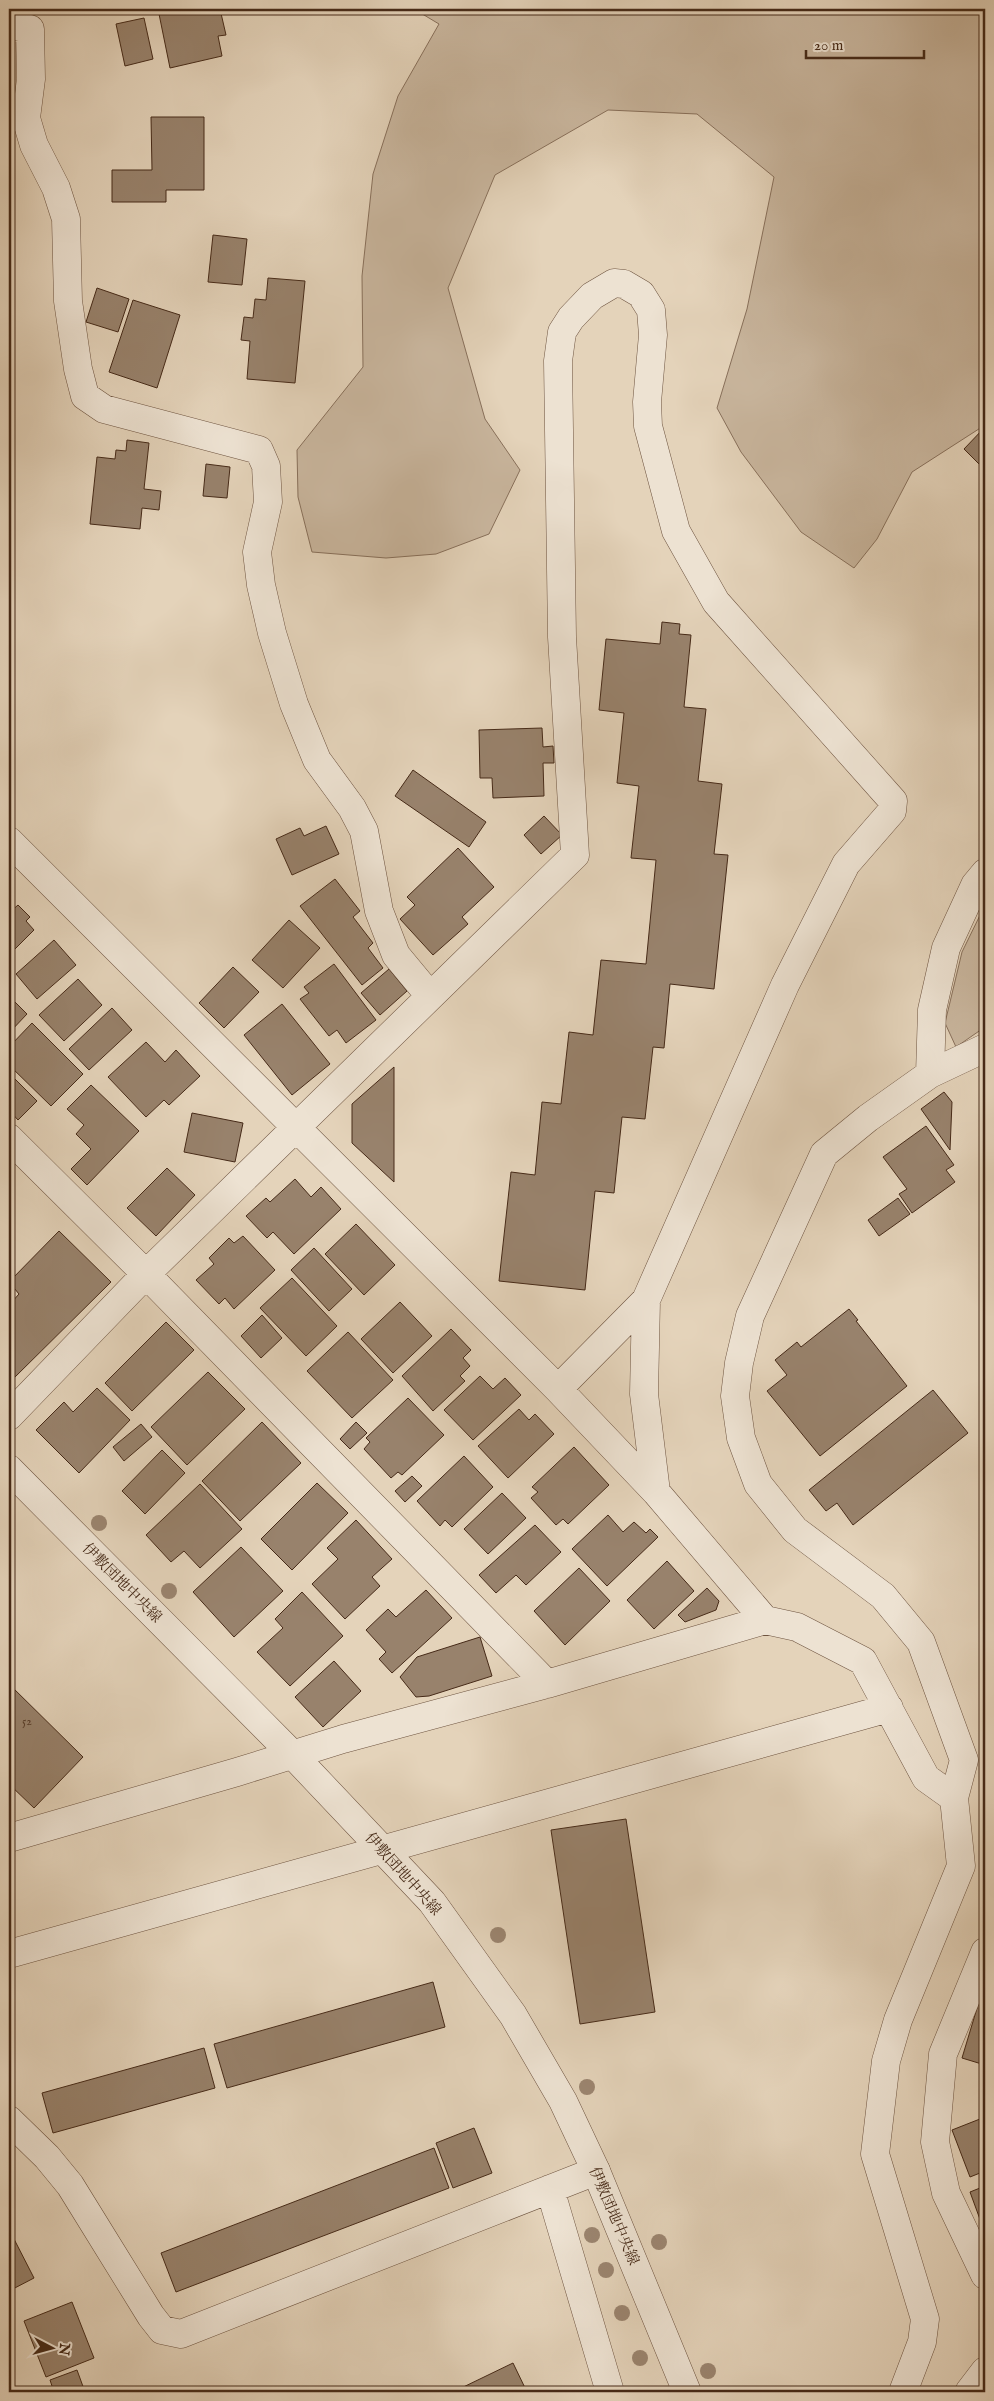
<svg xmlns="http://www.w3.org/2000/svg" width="994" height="2401" viewBox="0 0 994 2401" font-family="'IM FELL English','Noto Serif JP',serif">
  <rect width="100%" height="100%" fill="#e4d3ba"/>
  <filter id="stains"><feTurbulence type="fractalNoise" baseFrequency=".004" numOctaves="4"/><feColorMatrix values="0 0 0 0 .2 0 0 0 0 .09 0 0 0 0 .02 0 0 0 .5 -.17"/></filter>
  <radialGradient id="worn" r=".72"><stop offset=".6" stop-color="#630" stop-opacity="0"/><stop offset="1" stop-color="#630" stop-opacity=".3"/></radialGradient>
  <path fill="#c9b69e" stroke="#88705b" d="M414,9h571v416l-73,47 -35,67 -23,29 -53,-36 -60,-80 -24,-44 30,-99 27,-132 -77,-63 -89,-4 -113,65 -47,113 37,131 35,51 -31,64 -53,20 -50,4 -74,-6 -14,-55 -1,-47 66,-83 -1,-91 11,-102 25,-78 41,-72z
    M985,905v122l-29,20 -11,-24 17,-71z"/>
  <path fill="#98826c" stroke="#462a18" d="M158,9h62l6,26 -8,1 4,20 -52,12z
    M144,18l9,41 -28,7 -9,-42z
    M151,117h53v73h-38v12h-54v-32h40z
    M213,235l34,4 -5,46 -34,-3z
    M268,278l37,3 -10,102 -48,-4 3,-38 -9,-1 3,-23 9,1 2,-19 11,1z
    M97,288l32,11 -11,33 -32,-10z
    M133,300l47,15 -23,73 -48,-16z
    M985,427v43l-21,-21z
    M127,440l22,3 -5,46 17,2 -2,19 -17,-2 -2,21 -50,-5 7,-67 18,2 1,-9 10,1z
    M206,464l24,3 -3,31 -24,-2z
    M662,622l18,2 -1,10 12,1 -7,72 22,2 -8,72 24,3 -8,70 14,1 -14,134 -44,-5 -6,64 -11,-1 -8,72 -23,-2 -8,76 -19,-2 -10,99 -86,-9 12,-109 24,3 7,-73 19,2 8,-72 24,3 8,-75 45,4 10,-104 -25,-2 8,-72 -22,-3 7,-70 -25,-3 7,-71 54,5z
    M542,728l1,19 10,-1 1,17h-11l1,33 -51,2 -1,-20h-12l-1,-48z
    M413,770l73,52 -17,25 -74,-51z
    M544,816l18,19 -21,19 -17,-19z
    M326,826l13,28 -47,21 -16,-36 24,-11 4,8z
    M458,848l36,39 -32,30 6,7 -35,31 -33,-36 15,-14 -8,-8z
    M335,879l25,32 -7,6 20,26 -5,5 15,20 -21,17 -62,-79z
    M18,905l12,12 -4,4 8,9 -25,25v-42z
    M289,920l31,28 -37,40 -31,-28z
    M54,940l22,25 -39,34 -21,-25z
    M334,964l42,56 -30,23 -9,-13 -8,6 -29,-37 9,-6 -5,-6z
    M233,967l26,25 -35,36 -25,-25z
    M389,969l18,22 -27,24 -19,-22z
    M78,979l24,26 -38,36 -25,-26z
    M9,996l18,18 -18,19z
    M282,1004l48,60 -38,31 -48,-60z
    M112,1008l20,22 -43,40 -20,-21z
    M32,1023l51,51 -32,32 -42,-41v-18z
    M146,1042l19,20 11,-12 24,26 -31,29 -5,-5 -18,17 -38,-40z
    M394,1067v115l-42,-39v-39z
    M15,1079l22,22 -19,19 -9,-10v-25z
    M91,1085l48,46 -52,54 -16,-16 20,-20 -15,-15 8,-9 -17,-16z
    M944,1092l8,10 -2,48 -29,-41z
    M192,1113l51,10 -8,39 -51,-10z
    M926,1126l28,39 -8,5 9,12 -43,31 -13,-19 8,-5 -24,-32z
    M167,1168l28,27 -39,41 -29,-28z
    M295,1179l16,18 10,-10 20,22 -47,45 -21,-22 -6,6 -21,-22 20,-18 4,4z
    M898,1198l12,16 -31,22 -11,-16z
    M356,1224l39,41 -31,30 -39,-41z
    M59,1231l52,51 -99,98 -3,-3v-77l2,3 8,-9 -10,-12z
    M243,1236l32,34 -41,39 -9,-11 -6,6 -23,-24 18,-16 -5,-6 20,-20 5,5z
    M314,1248l38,41 -23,22 -38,-41z
    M292,1278l45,48 -31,30 -46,-48z
    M400,1302l32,34 -39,37 -32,-34z
    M849,1309l9,11 -2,1 51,65 -87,70 -53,-65 20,-16 -12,-15 22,-18 4,5z
    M262,1315l20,23 -21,20 -20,-22z
    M166,1322l28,28 -62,61 -27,-28z
    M451,1329l20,21 -8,8 7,8 -10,10 5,5 -32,30 -31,-35z
    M348,1332l45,48 -41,38 -45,-47z
    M208,1372l37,37 -58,56 -36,-38z
    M480,1376l13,13 12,-11 16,17 -48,45 -29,-30z
    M97,1388l33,32 -51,53 -43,-43 28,-28 9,10z
    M933,1390l35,43 -115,92 -16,-22 -11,8 -17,-21z
    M408,1398l36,37 -42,40 -4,-3 -7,6 -27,-29 6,-7 -4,-4z
    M519,1409l10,11 6,-6 19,20 -46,44 -30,-32z
    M262,1422l39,41 -61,58 -38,-40z
    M356,1422l11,11 -17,16 -10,-10z
    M141,1424l11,13 -28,24 -11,-14z
    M574,1447l35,38 -41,39 -5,-5 -7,6 -25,-27 7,-6 -6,-5z
    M162,1450l23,23 -40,41 -23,-23z
    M464,1456l29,31 -41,40 -7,-7 -5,6 -23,-25z
    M412,1476l10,10 -17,16 -10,-11z
    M317,1483l31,30 -56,57 -31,-31z
    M200,1484l42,45 -42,39 -16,-17 -13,11 -25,-27z
    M502,1493l24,25 -38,36 -24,-25z
    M608,1515l15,17 11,-10 12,11 4,-4 8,8 -51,49 -35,-37z
    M356,1520l36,39 -20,18 8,9 -35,33 -33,-35 26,-25 -11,-11z
    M535,1525l26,27 -35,33 -10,-10 -20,18 -17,-18z
    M241,1547l42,44 -49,46 -41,-45z
    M667,1561l27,30 -40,38 -27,-29z
    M579,1568l31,33 -45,44 -31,-34z
    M707,1588l12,13 -3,9 -31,12 -7,-7z
    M426,1590l26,28 -60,55 -13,-14 7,-7 -20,-22 22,-21 8,8z
    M302,1592l41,44 -53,50 -33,-34 26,-24 -8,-9z
    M480,1637l12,39 -63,20 -13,1 -16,-20 17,-20z
    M334,1661l27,30 -38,36 -28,-30z
    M9,1684l74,73 -49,51 -25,-24z
    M626,1819l29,193 -75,12 -29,-194z
    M433,1982l12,45 -218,61 -13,-44z
    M984,1985h1v80l-23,-7z
    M204,2048l11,40 -162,45 -11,-40z
    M985,2117v54l-15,6 -18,-47z
    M474,2128l18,45 -39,15 -17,-45z
    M434,2148l15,40 -273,104 -15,-39z
    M985,2186v47l-15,-41z
    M14,2239l20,39 -25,13v-49z
    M72,2302l22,56 -48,19 -22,-56z
    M513,2363l14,29h-74z
    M77,2370l8,22h-31l-4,-12z"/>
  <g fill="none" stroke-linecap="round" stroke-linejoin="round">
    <defs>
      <path id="minor" d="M9,25l21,4 1,50 -5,39 8,27 22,43 10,31 2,82 10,68 7,27 19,13 155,41 7,16 2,36 -11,50 4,33 11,48 22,71 23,56 35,48 12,23 15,80 17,44 34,41
        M9,841l549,548 98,103 109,128 32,7 66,34 63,117 28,20 10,-38 -43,-118 -38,-46 -88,-66 -37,-46 -17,-46 -6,-42 4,-33 11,-47 74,-162 44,-36 62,-44 55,-26
        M930,1074l2,-64 14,-62 29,-63 10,-12
        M9,1138l137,136 401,410
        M646,1300l-2,94 12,98
        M9,1416l137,-142 429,-419 -13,-218 -4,-276 4,-29 9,-14 21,-22 22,-13 10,1 17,10 10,16 2,25 -6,67 1,24 28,105 40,71 177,199 -1,10 -46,53 -61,121 -139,315 -88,89
        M9,1838l228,-66 106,-33 204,-55 218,-64
        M985,1952l-42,102 -8,88 11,51 39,82
        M9,1954l880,-246
        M9,2120l38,37 23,28 81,131 11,14 19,4 415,-163
        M550,2189l60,203
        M903,2392l19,-50 3,-23 -50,-165 11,-93 12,-41 63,-154 -7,-68
        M969,2392l16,-21"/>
      <path id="tertiary" d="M9,1469l284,286 139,147 81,113 50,86 33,70 91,221"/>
    </defs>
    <use href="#minor" stroke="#6e5440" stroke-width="29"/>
    <use href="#tertiary" stroke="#6e5440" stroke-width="29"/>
    <use href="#minor" stroke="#ede2d2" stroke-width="28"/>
    <use href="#tertiary" stroke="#ede2d2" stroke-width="28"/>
  </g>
  <g fill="#9b8570">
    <circle cx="99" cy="1523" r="8"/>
    <circle cx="169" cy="1591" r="8"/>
    <circle cx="498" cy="1935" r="8"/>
    <circle cx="587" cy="2087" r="8"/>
    <circle cx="592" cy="2235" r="8"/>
    <circle cx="659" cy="2242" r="8"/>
    <circle cx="606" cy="2270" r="8"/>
    <circle cx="622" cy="2313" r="8"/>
    <circle cx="640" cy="2358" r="8"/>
    <circle cx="708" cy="2371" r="8"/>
  </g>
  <g text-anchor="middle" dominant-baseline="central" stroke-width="4" stroke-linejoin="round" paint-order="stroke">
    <g font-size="12" fill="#5a402d">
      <text x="27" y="1721">52</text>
    </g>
    <g font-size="15" fill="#462a18" stroke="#ede2d2">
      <text transform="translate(122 1583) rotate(45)">伊敷団地中央線</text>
      <text transform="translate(403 1874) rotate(48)">伊敷団地中央線</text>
      <text transform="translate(614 2216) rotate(67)">伊敷団地中央線</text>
    </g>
  </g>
  <rect width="994" height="2401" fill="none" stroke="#e4d3ba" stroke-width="30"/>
  <rect x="10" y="10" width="974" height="2381" fill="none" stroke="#462a18" stroke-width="2.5"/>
  <rect x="15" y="15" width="964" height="2371" fill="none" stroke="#462a18"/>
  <g transform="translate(52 2348) rotate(96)" stroke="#ede2d2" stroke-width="4" paint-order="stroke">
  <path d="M0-4L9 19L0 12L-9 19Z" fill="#462a18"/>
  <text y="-8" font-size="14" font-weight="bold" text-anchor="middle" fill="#462a18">N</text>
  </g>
  <path d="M806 50v8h118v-8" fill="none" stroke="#462a18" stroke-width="2.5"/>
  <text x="814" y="50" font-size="15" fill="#462a18" stroke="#ede2d2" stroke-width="4" paint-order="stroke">20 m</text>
  <rect width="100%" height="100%" filter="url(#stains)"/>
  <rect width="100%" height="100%" fill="url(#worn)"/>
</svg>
